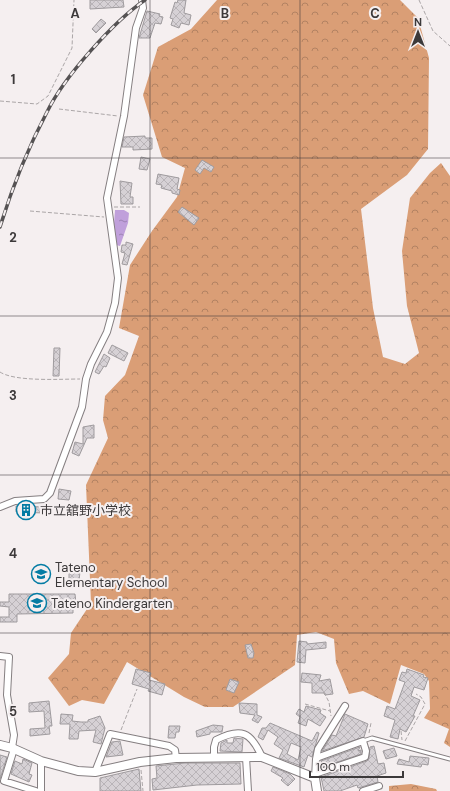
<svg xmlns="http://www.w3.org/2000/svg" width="450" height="791" viewBox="0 0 450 791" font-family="'DM Sans','Noto Sans JP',sans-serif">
  <defs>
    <pattern id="forest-crowns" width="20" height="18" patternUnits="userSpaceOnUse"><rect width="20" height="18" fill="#da9e76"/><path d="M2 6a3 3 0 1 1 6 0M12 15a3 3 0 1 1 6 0" fill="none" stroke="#b28262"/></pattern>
    <pattern id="water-ripples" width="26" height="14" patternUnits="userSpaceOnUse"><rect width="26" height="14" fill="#c0a0db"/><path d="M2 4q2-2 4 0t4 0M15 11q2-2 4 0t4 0" fill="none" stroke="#9d83b3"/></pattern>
    <pattern id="building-cross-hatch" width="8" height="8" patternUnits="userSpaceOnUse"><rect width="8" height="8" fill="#d6d1d5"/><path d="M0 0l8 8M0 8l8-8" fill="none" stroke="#b9b4b8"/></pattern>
  </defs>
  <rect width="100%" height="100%" fill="#f5eff0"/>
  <path fill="url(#forest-crowns)" d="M217,0h183l18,18 11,40 -1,91 -21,26 -46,34 12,99 10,49 22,7 14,-11 -12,-47 -5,-55 8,-53 20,-25 11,-10 9,13v571l-6,-4 5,-14 -25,-11 6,-9 -1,-28 -5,-7 -23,-9 -11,39 -27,-13 -14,3 -13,-31 -2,-24 -18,-7 -19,3 -2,30 -62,42h-28l-21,-10 -57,-35 -23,42 -22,-4 -13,6 -21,-28 21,-24 2,-21 20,-30 -5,-118 22,-47 -5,-18 2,-24 20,-21 14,-39 -20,-8 11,-63 22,-34 25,-34 8,-29 -23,-11 -19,-62 15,-48 33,-18z
    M411,784l25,5 1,2h-48v-5z"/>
  <path fill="url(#water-ripples)" d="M115,210h9l5,3 -1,10 -8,23 -4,-1 -2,-21z"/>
  <path fill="url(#building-cross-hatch)" stroke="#9f9b9e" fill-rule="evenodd" d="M90,0h33l1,7 -34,2z
    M178,0h8l-2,13 7,2 -2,10 -8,-2 -2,5 -8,-3 2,-6 -3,-1 5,-16 2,1z
    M147,11l13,3 -1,2 4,1 -2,7 -6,-1 -5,15h-11z
    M101,19l5,4 -10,10 -4,-4z
    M145,136v2h7v11l-19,1v-3h-11l2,-10z
    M141,157l9,2 -3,11 -8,-1z
    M202,160l12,7 -3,5 -7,-4 -4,6 -5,-4z
    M158,174l21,4 -2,11 3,1 -1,5 -7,-2v-2l-11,-3 1,-3 -6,-1z
    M120,181l12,2 -2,14h3v7h-12z
    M182,207l17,11 -5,7 -16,-13z
    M126,242l7,2 -6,21 -5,-1 3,-11 -4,-1 1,-7h4z
    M112,345l16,8 -4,8 -16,-8z
    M54,348h6l-1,28h-6z
    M104,354l6,4 -4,9 -2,-1 -5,8 -4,-2z
    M94,425v13h-7l-8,18 -7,-3 3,-11 8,2v-17z
    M59,489l12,2 -2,9 -11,-1z
    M16,506l28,1v6l-28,-1z
    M80,571l-1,11h-10v-10z
    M9,594h66l1,9 -3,-1v11l-56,1v8h-17v-5h9v-10l-9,-1v-4h9z
    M299,641l8,1v2l19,-2v6l-20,2 -1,13 -8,-1z
    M251,644l3,9 -1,5h-5l-3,-13z
    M136,669l15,4 -2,7 16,4 -3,11 -14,-4 1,-2 -17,-5z
    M407,669l17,6 -1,2 5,1 -4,12 -10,-3 -3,9 9,4 -7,16h2l-9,16 -6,-3 -2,10 -8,-2 5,-17 -11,-4 3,-10 8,3 10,-27 -6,-2 3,-8 4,1z
    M302,673l19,2 -2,6 11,-2 3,15 -8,1 -1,-2h-12v-10l-11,-1z
    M230,679l9,3 -5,11 -8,-3z
    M49,701l3,25h-3l1,8 -20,2v-7l15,-1 -1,-17 -15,1v-9z
    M239,703l18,1v11l5,2 -4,6 -6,-3 3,-5 -15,-2z
    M306,706l15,4 -1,3 6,4 -6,9 -12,-7 -2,7 -8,-3 2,-6 -4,-3 3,-5 5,3z
    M61,714l12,1 -1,6 9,1h7v-2l12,-4 5,12 -4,16 -8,-2 3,-12 -17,1 -1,8h-9l1,-15h-10z
    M345,714l23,10 -4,13 -42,14 10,-16 4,1z
    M270,723l42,18 5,-9 2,1 -7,24 -4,-2 -4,12 -25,-9 4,-8 -9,-6 4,-7 -10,-7 -5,10 -5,-3 4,-9h4zM291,743l10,4 -3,13 -11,-6z
    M213,725l10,1 -1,6h-12v2l-13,3 -1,-6z
    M169,726h11l-1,6h-3l-1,6h-7z
    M234,738l9,1 -1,13 -22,-1 1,-8 6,-3v3h6z
    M120,741l3,14 -17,2 6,-15z
    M374,746l4,18 6,-1 2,10 -9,3 1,6 -20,6 -1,-3 -17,6h-16l-3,-14 46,-16 2,-3 1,-11z
    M360,747l-2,4 3,-1v4l-38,13 -2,-6z
    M394,748l3,8 -11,3 -3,-8z
    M0,755l7,2 -7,22z
    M410,756l19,2 -1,7 -6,-1 -1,3 -24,-3 2,-5 10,3z
    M23,759l9,4 -3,11 3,1 -3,7 -18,-8 4,-13 7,3z
    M185,763h55l1,21 -44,1 -44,5 -1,-11 5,-1 -1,-12z
    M273,767l17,7 5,5 -7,7 -7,-6 2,-2 -12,-7z
    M139,769l2,22h-41v-13z"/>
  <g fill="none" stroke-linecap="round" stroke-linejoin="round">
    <defs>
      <path id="service" d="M363,741l9,-3 78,21"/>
      <path id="minor" d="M0,507l15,-6 29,-2 6,-6 32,-86 4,-28 5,-15 16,-32 8,-29 3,-25 -11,-80 17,-82 12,-88 7,-20 -1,-8
        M0,656l9,1 -2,38 7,40 -2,13
        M14,749l-10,32 32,10
        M214,757v-10l2,-7c25,-13 35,-8 46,17
        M246,757l2,34
        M316,759l2,-10 27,-43
        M41,761v30
        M95,772l15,-38 59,12 6,4 1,8
        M315,778l1,-19 3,-2 44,-16 3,10 -1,6 -50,17
        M363,791l16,-5"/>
      <path id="tertiary" d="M0,745l12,3 29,13 37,10 17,1 45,-10 36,-4 86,-1 53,21 2,13"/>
    </defs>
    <use href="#service" stroke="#857f81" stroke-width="5"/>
    <use href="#minor" stroke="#857f81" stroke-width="8"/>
    <use href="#tertiary" stroke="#857f81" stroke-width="10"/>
    <path stroke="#aba6a7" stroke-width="1" stroke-dasharray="4 2" stroke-linecap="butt" d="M419,0l14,31 17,15
      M0,101l37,3 11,-8 24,-48 2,-48
      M59,109l59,7
      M114,207h26
      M30,211l74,6
      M0,372c15,10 61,7 80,7
      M321,687l8,15 2,14
      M305,704l25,7
      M121,730l16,-41
      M401,731l1,9
      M369,733l2,-10
      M405,741l20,-37 -4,-7 -5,-3
      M141,770l2,21"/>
    <use href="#service" stroke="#fff" stroke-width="3"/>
    <use href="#minor" stroke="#fff" stroke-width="6"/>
    <use href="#tertiary" stroke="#fff" stroke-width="8"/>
    <defs>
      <path id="rail" d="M0,227c12,-39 28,-79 47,-115 17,-35 66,-90 98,-112"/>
    </defs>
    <use href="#rail" stroke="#555253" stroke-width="3.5"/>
    <use href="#rail" stroke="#f5eff0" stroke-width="2" stroke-dasharray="6" stroke-linecap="butt"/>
  </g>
  <path fill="none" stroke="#3c393a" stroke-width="1" stroke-opacity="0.55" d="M150,0v791M300,0v791M0,158h450M0,316h450M0,475h450M0,633h450"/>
  <defs>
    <symbol id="building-ring" viewBox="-11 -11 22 22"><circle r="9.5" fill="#f5eff0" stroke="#047ca4" stroke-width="1.5"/><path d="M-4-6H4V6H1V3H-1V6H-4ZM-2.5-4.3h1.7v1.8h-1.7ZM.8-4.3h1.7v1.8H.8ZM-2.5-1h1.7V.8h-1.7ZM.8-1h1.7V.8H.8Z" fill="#047ca4"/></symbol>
    <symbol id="school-ring" viewBox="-11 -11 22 22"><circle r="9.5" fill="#f5eff0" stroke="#047ca4" stroke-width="1.5"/><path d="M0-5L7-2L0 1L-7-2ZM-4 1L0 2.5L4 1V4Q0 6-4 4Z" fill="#047ca4"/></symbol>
  </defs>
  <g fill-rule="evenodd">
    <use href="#building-ring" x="15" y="499" width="22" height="22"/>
    <use href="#school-ring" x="30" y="563" width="22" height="22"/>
    <use href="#school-ring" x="26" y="592" width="22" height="22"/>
  </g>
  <g text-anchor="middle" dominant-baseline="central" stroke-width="4" stroke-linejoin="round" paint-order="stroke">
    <g font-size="13" fill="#3c393a" stroke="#f5eff0" text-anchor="start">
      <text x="40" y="510">市立舘野小学校</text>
      <text x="55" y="567">Tateno<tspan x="55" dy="15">Elementary School</tspan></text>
      <text x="51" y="603">Tateno Kindergarten</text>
    </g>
  </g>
  <g font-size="13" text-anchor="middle" font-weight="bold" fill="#3c393a" stroke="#f5eff0" stroke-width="4" stroke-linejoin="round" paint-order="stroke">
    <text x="75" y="18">A</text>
    <text x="225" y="18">B</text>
    <text x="375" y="18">C</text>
    <text x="13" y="84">1</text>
    <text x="13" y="242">2</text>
    <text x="13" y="400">3</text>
    <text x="13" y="558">4</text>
    <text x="13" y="716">5</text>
  </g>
  <g transform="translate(418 32)" stroke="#f5eff0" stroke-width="3" paint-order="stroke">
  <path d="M0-3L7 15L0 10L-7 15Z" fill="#3c393a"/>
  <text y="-6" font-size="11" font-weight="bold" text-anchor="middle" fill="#3c393a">N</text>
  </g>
  <path d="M310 771v6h93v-6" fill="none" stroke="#3c393a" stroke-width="2"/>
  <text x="316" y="771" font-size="12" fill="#3c393a" stroke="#f5eff0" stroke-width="3" paint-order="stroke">100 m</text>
</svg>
